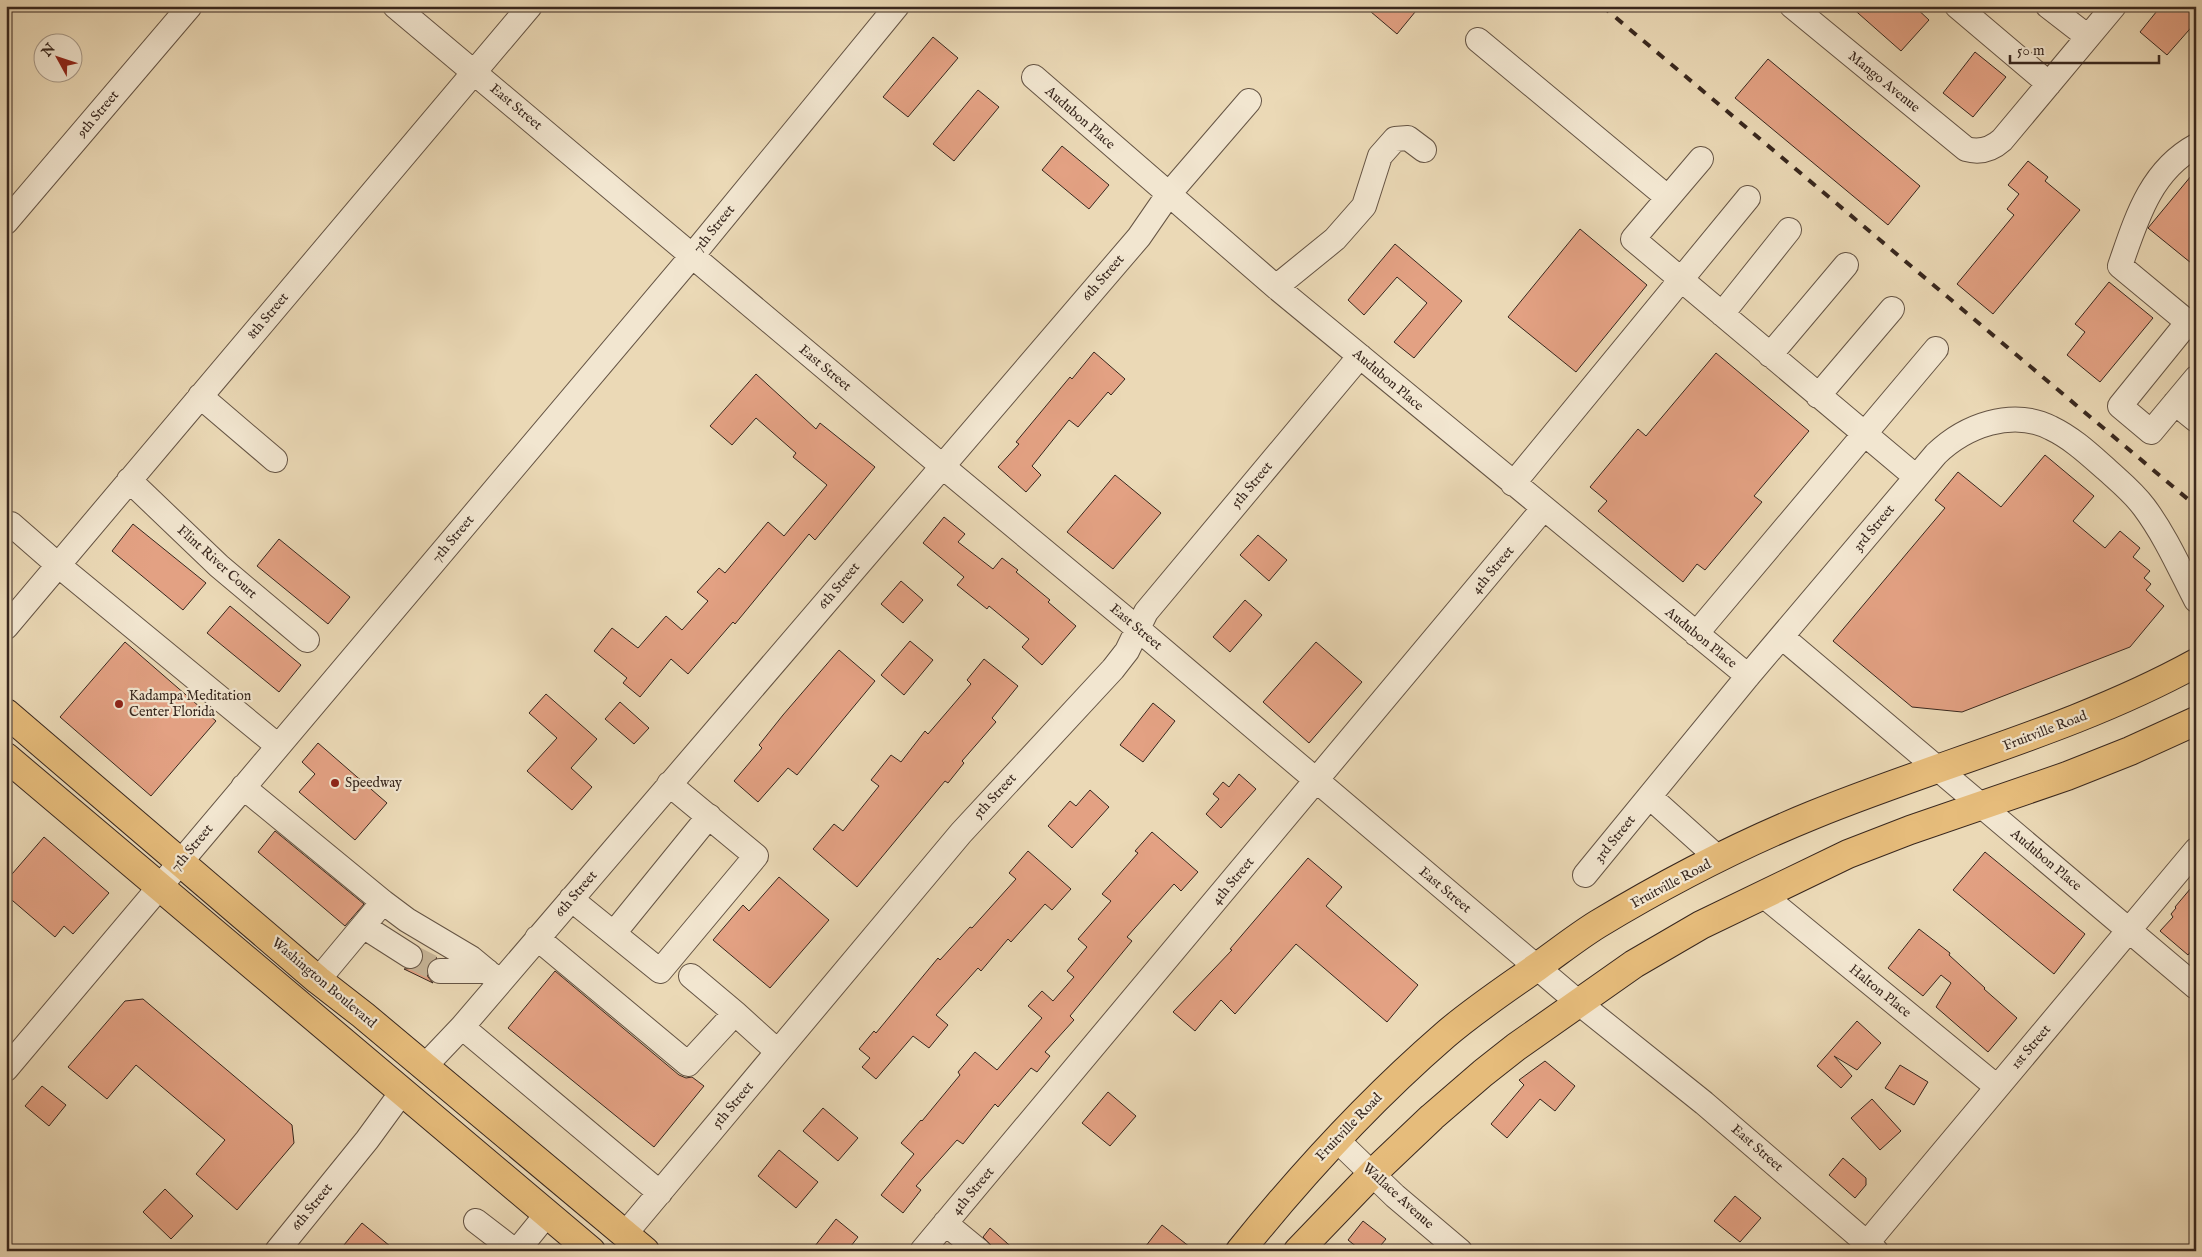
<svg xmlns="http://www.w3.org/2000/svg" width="2202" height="1257" viewBox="0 0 2202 1257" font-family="'IM FELL English',serif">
  <rect width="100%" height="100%" fill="#ebd9b6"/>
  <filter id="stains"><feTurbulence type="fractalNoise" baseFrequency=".004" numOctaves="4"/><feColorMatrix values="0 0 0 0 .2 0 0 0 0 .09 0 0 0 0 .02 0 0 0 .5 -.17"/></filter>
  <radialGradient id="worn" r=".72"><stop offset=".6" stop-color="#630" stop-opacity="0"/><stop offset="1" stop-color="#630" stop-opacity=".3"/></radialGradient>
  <path fill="#e3a183" stroke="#38271e" d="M1364,6h56l-23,28z
    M1850,6h64l15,14 -28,31z
    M2161,6h35v16l-29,33 -27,-23z
    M933,37l25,21 -50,59 -25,-20z
    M1975,52l31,25 -33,40 -30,-24z
    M1768,59l152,127 -32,39 -153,-127z
    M978,90l21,17 -45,54 -21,-17z
    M1062,146l47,39 -20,24 -47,-39z
    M2028,161l20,16 -3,4 35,29 -87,104 -36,-30 57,-69 -7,-6 12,-15 -11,-9z
    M2196,170v97l-48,-39z
    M1580,229l67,56 -71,87 -68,-55z
    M1395,244l67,57 -48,57 -20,-16 33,-39 -30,-26 -33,38 -16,-15z
    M2109,282l44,36 -53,64 -33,-27 18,-23 -10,-8z
    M1094,352l31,27 -14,16 -3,-3 -30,35 -9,-7 -37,46 9,9 -15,17 -28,-25 21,-23 -3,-2 54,-65 2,2z
    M1716,353l93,78 -55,65 8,6 -57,68 -8,-6 -14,18 -85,-71 9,-10 -17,-14 48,-58 8,7z
    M756,374l60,55 4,-6 55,44 -60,73 -6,-6 -74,90 -2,-2 -45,52 -17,-15 -31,38 -17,-14 4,-5 -33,-27 18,-23 26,20 28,-32 16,14 26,-29 -11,-9 22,-24 6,5 43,-51 16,14 43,-51 -34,-28 3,-4 -40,-35 -24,27 -22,-19z
    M2045,455l49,41 -21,25 32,27 15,-17 20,17 -7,9 17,14 -6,7 7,6 -5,6 18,16 -34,41 -168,65 -50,-5 -79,-66 112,-133 -10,-8 23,-28 43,35z
    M1115,475l46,38 -48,56 -46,-37z
    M944,517l21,17 -7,8 35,27 9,-11 16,12 -2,2 34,28 -2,2 28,24 -34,39 -20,-18 7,-8 -40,-33 -2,3 -30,-24 7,-8 -41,-34z
    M133,524l73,59 -23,27 -71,-59z
    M1258,535l29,25 -18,21 -29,-26z
    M279,539l71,58 -22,27 -71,-58z
    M901,581l22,19 -20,23 -22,-19z
    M1245,600l17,15 -32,37 -17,-15z
    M230,606l71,59 -22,27 -72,-59z
    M910,641l23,19 -29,35 -23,-20z
    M125,642l91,79 -65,75 -91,-79z
    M1316,642l46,40 -53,61 -46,-41z
    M839,650l36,31 -78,94 -9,-7 -30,34 -24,-21 28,-33 -3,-3 24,-30z
    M984,659l34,27 -26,32 4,4 -34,39 2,2 -16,20 -3,-2 -88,106 -44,-38 21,-25 9,7 36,-45 -8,-6 20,-25 10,7 24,-31 3,3 43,-50 -4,-4z
    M546,694l51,45 -26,29 21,19 -20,23 -45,-39 30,-33 -28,-25z
    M620,702l29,26 -15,16 -29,-25z
    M1153,703l22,18 -32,41 -23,-17z
    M318,743l69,60 -32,37 -56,-48 16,-18 -13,-12z
    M1239,774l17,15 -35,39 -15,-14 13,-15 -6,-5 10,-12 6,5z
    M1090,790l19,17 -37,41 -24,-22 22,-25 6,5z
    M275,831l89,73 -19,22 -87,-74z
    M1152,832l46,40 -17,19 -7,-7 -47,53 5,4 -62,75 4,4 -29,32 5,4 -13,16 -6,-4 -33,39 -3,-3 -32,40 -6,-4 -41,46 5,4 -18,23 -22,-18 33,-41 -13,-11 20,-23 1,1 38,-46 -2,-3 17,-20 22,18 45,-52 -14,-12 14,-15 11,10 21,-24 -7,-6 20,-24 -9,-8 33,-38 -9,-7 36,-41 -3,-2z
    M44,837l65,56 -36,41 -9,-8 -9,11 -49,-42v-14z
    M1028,851l43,38 -19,21 -7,-6 -34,38 -3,-3 -27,32 -3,-3 -42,47 12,10 -19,23 -16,-12 -37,43 -14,-12 8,-9 -11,-9 15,-18 2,2 62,-75 2,2 30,-33 2,1 44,-49 -7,-6z
    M1985,852l100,82 -31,40 -101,-84z
    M1308,858l34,29 -16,19 92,79 -31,37 -91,-78 -61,70 -14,-14 -26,31 -22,-19 59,-62 -2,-1z
    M779,877l50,43 -59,68 -57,-48 30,-35 6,6z
    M2196,882v63l-8,10 -28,-24 13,-14 -2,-3 5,-6 -1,-1z
    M1919,929l31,24 -1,2 36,33 -1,1 33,29 -29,34 -52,-45 15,-24 -10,-8 -18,21 -35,-28z
    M422,951l15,7 -9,6 -2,7 2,6 5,6 -29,-14 12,-1 5,-4 3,-7z
    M555,971l124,104 7,3 6,-1 12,9 -50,61 -146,-119z
    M143,999l149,126 2,18 -57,67 -41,-36 29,-34 -89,-75 -29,34 -39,-32 57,-66z
    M1857,1021l24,22 -24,27 -23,-14 18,20 -11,12 -24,-22z
    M1545,1061l30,25 -20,25 -15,-12 -33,39 -16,-14 33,-39 -5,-5z
    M1900,1065l28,17 -14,23 -29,-17z
    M42,1086l24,19 -17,21 -24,-20z
    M1108,1092l28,24 -26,30 -28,-23z
    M1872,1099l29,32 -21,19 -29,-32z
    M823,1108l35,30 -20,23 -35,-30z
    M779,1150l39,32 -22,26 -38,-32z
    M1843,1158l23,20v7l-11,13 -26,-23z
    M165,1189l28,27 -22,23 -28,-27z
    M1735,1196l26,22 -21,24 -26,-21z
    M836,1219l22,18 -11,14h-36z
    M1363,1221l23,18 -10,12h-14l-14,-11z
    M362,1223l34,28h-57z
    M1162,1225l33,26h-53z
    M990,1228l26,23h-24v-5l-9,-9z"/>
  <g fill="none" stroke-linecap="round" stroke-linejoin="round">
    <path stroke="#c7b598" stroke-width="24" stroke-dasharray="24 12" stroke-linecap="butt" d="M410,956l30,15"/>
    <defs>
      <path id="minor" d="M395,6l547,460 196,163 441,374 125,100 172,148
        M1792,6l174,143c14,4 26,0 36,-9l112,-134
        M1957,6l92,78
        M2048,6l40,31
        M1478,40l189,157
        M1034,77l242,210 472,389
        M2196,146c-46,25 -60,74 -76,120l76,63
        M1701,159l-68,80 283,238
        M6,222l184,-216
        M1276,287l59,-48 29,-33 16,-50 15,-17 13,-1 16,12
        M1722,314l67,-84
        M2188,322l-68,84 31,26 45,-54
        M1770,355l76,-90
        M200,396l75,64
        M1818,396l74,-87
        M2175,403l21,17
        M129,480l90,86 88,74
        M1513,484l235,-286
        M6,530l5,-6 47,41 220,181
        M6,627l524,-621
        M1696,634l240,-285
        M1782,637l414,350
        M243,787l140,115
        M1650,797l68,61
        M1585,875l163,-199 188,-222c29,-28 76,-46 115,-26 21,10 38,26 55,41 13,12 27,23 38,38 21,28 36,62 52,93
        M1763,895l234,192
        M571,899l89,72 96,-115 -87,-72
        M363,926l47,30
        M614,933l95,-117
        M537,938l151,126 47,-51 42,38
        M440,971h47
        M691,976l44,37
        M318,980l65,-78 24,18 64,38 29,24
        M462,1027l198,166
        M424,1067l38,-40 677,-790 29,-42 81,-94
        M6,1069l686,-813 205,-250
        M1337,1140l58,56 65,55
        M476,1221l39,30
        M945,1223l34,28
        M625,1234l336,-401 152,-164 14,-18 19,-39 214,-256
        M1867,1243l329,-393
        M277,1251l90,-111 35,-48
        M517,1251l30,-37
        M922,1251l621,-742"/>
      <path id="major" d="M6,713l312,267 45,35 282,236
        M6,757l585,494
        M1240,1251c62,-77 130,-151 205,-216 29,-25 61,-46 92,-68 20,-14 40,-30 61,-43 68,-41 141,-79 215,-109 127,-52 261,-85 383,-152
        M1298,1251l75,-78 59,-56 51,-44 33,-26 118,-83 67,-39 147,-71 62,-24 157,-54 63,-25 66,-30"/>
    </defs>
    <use href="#minor" stroke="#655444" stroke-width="26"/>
    <use href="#major" stroke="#38271e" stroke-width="30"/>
    <use href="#minor" stroke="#f2e6d0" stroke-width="24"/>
    <use href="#major" stroke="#e6bc7b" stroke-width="28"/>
    <path stroke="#38271e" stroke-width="4" stroke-dasharray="9 9" stroke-linecap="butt" d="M1602,6l594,500"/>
  </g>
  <g fill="#8f2418" stroke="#f2e6d0" stroke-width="2">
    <circle cx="119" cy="704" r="5"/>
    <circle cx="335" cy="783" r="5"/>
  </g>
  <g text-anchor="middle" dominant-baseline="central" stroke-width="4.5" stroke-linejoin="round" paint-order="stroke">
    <g font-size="14" fill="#38271e" stroke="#f2e6d0">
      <text transform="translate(1884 82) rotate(39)">Mango Avenue</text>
      <text transform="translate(516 107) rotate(40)">East Street</text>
      <text transform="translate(98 114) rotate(-50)">9th Street</text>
      <text transform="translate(1080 118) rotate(41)">Audubon Place</text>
      <text transform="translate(714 229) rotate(-51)">7th Street</text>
      <text transform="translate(1103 278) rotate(-49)">6th Street</text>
      <text transform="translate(268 316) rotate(-50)">8th Street</text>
      <text transform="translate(825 368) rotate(40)">East Street</text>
      <text transform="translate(1388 380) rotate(40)">Audubon Place</text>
      <text transform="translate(1252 485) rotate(-50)">5th Street</text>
      <text transform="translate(1874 528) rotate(-50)">3rd Street</text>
      <text transform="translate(453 539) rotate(-50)">7th Street</text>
      <text transform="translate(217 562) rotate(42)">Flint River Court</text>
      <text transform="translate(1493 570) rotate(-50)">4th Street</text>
      <text transform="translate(839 586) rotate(-50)">6th Street</text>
      <text transform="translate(1136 627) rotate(40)">East Street</text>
      <text transform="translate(1701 638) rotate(39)">Audubon Place</text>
      <text transform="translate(2045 731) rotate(-21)">Fruitville Road</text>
      <text transform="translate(995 796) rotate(-47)">5th Street</text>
      <text transform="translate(1615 839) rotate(-51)">3rd Street</text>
      <text transform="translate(192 848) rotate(-50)">7th Street</text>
      <text transform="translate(2046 860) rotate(40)">Audubon Place</text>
      <text transform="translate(1233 881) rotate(-50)">4th Street</text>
      <text transform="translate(1671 884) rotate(-28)">Fruitville Road</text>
      <text transform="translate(1445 890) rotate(40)">East Street</text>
      <text transform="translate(576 894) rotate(-49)">6th Street</text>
      <text transform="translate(324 983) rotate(40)">Washington Boulevard</text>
      <text transform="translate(1880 991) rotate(39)">Halton Place</text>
      <text transform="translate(2031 1047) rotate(-50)">1st Street</text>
      <text transform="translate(733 1105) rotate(-50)">5th Street</text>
      <text transform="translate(1349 1127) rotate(-46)">Fruitville Road</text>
      <text transform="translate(1757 1148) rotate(41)">East Street</text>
      <text transform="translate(973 1191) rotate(-50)">4th Street</text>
      <text transform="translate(1398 1196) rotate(42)">Wallace Avenue</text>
      <text transform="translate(312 1207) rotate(-51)">6th Street</text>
    </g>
    <g font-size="14" fill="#38271e" stroke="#f2e6d0" text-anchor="start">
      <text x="129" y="696">Kadampa Meditation<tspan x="129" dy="16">Center Florida</tspan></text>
      <text x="345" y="783">Speedway</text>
    </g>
  </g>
  <rect width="2202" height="1257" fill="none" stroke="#ebd9b6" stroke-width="25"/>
  <rect x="8" y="8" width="2187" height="1242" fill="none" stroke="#38271e" stroke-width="2.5"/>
  <rect x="12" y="12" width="2177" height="1232" fill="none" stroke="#38271e"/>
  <g transform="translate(58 58) rotate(310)"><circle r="24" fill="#f2e6d0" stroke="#a89a89"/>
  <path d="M0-4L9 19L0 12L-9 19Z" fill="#8f2418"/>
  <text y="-8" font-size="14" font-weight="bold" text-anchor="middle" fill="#38271e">N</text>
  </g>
  <path d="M2010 55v8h149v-8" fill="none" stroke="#38271e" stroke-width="2.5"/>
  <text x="2017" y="55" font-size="15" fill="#38271e" stroke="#f2e6d0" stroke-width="4" paint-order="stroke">50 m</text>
  <rect width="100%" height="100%" filter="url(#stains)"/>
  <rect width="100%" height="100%" fill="url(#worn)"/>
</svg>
